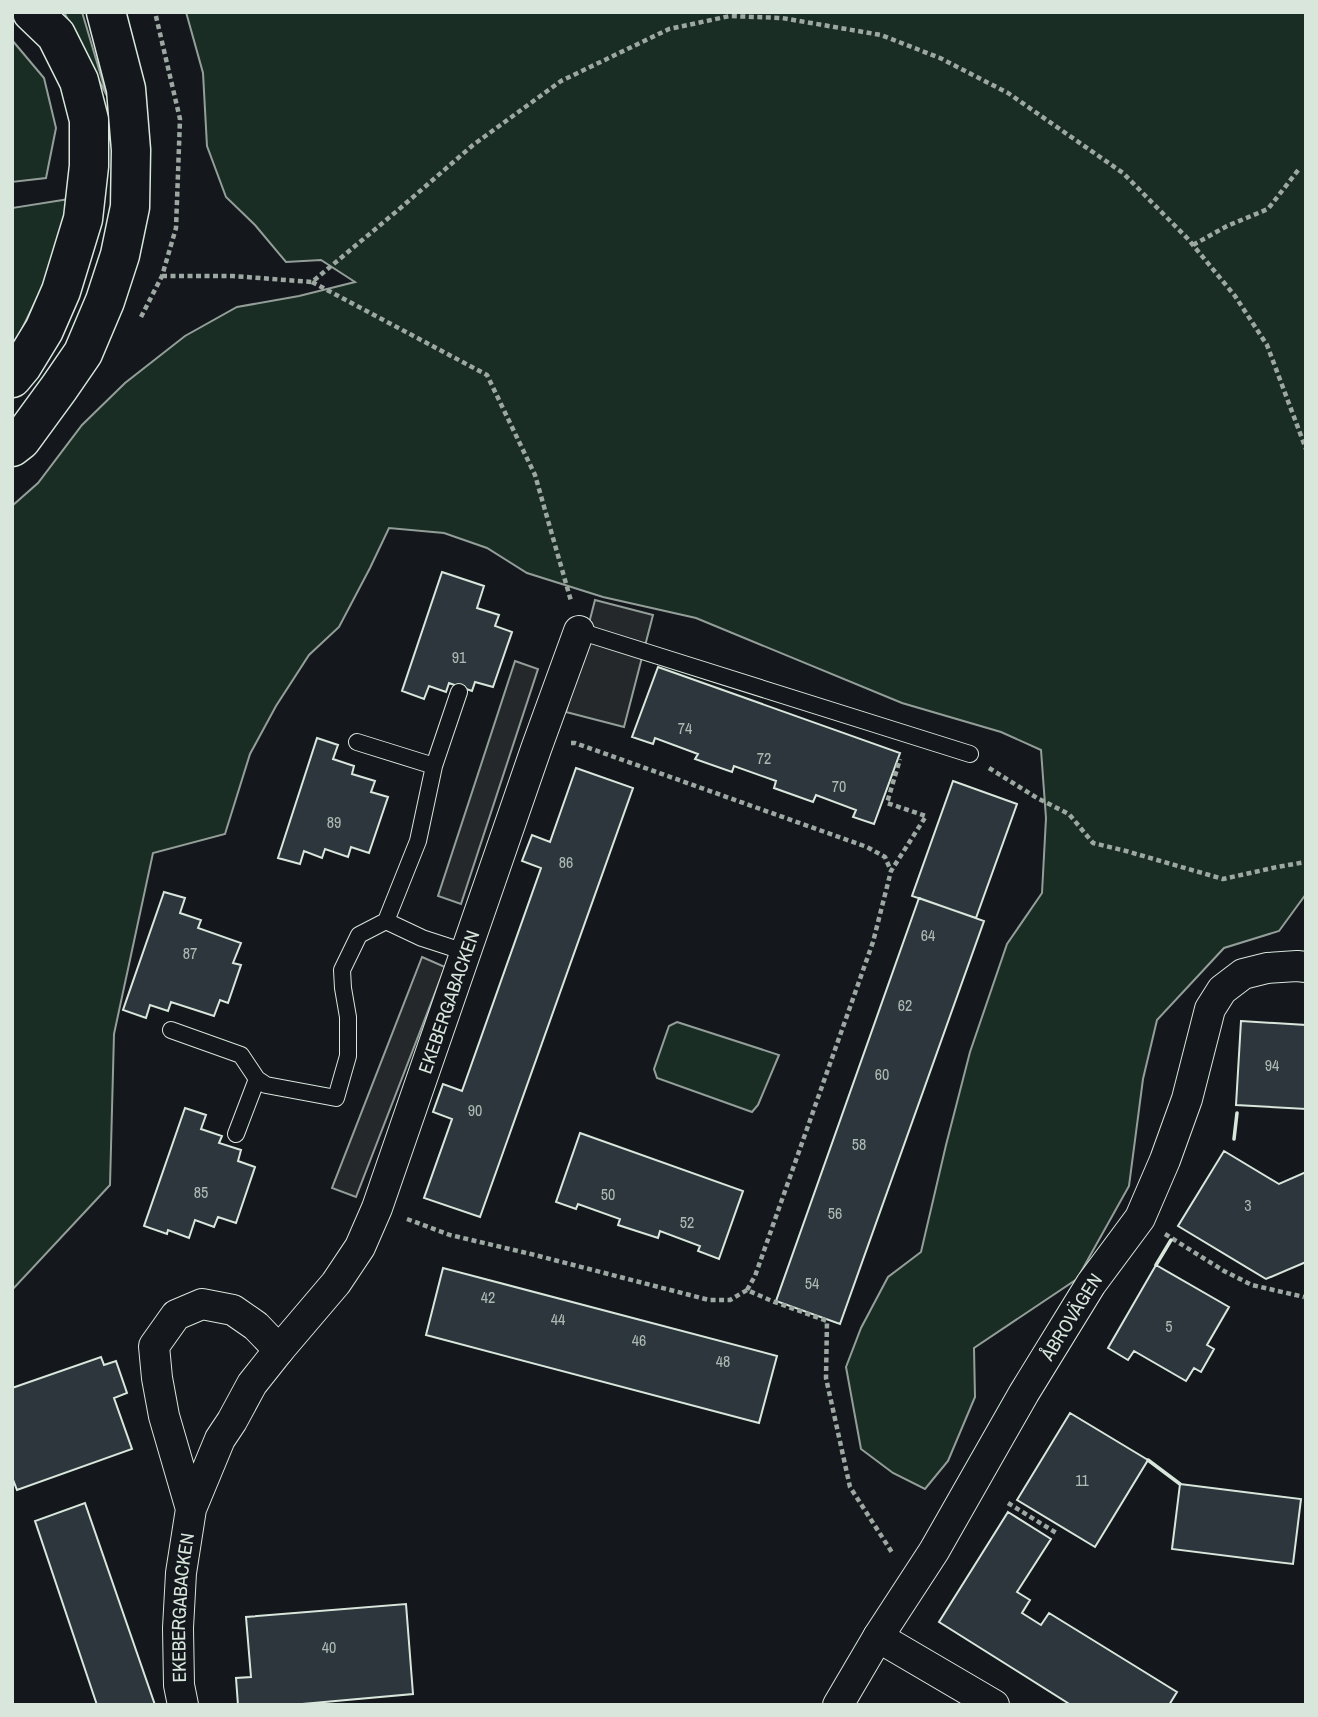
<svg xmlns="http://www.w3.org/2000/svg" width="1318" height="1717" viewBox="0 0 1318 1717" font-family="'Archivo Narrow',sans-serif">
  <rect width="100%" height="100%" fill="#14181c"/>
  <path fill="#1a2d24" stroke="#939e99" stroke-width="2" d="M64,12h18l25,84z
    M186,12h1120v882l-27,37 -55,17 -67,72 -14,59 -14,107 -52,93 -103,69 1,49 -27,64 -23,28 -32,-16 -32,-24 -15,-82 15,-39 27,-51 33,-25 25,-107 24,-93 37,-108 35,-51 4,-75 -5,-68 -40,-18 -99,-29 -206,-85 -93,-21 -76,-24 -40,-25 -43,-15 -55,-5 -19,40 -31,59 -30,28 -33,51 -26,48 -25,80 -72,19 -39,181 -4,151 -98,105v-784l26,-23 44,-58 43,-42 60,-47 52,-29 62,-11 56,-14 -34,-22 -35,2 -31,-37 -29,-28 -19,-51 -4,-73z
    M12,40l32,38 12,50 -10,50 -34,4z
    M69,199l-25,85 -32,65v-141z
    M677,1022l102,33 -21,50 -6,7 -95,-34 -3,-9 15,-43z"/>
  <path fill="#24282b" stroke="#939e99" stroke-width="2" d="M595,600l58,15 -29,112 -58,-15z
    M515,661l23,8 -77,235 -23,-8z
    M422,957l23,10 -89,230 -24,-9z"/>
  <path fill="#2c363c" stroke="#d8e6dc" stroke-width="2" d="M442,572l42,14 -7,22 22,7 -4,11 17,6 -19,55 -18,-5 -3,9 -23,-8 -3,9 -17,-6 -5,13 -22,-8z
    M658,667l242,86 -26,71 -21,-7 3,-7 -40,-15 -3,7 -39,-14 2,-7 -42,-15 -2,6 -37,-13 3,-5 -43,-16 -2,6 -21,-7z
    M317,738l21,7 -5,14 21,7 -2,8 23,7 -4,11 17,5 -19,56 -18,-6 -3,10 -23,-8 -3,9 -18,-7 -4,13 -22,-6z
    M576,768l57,20 -153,429 -56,-19 28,-79 -19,-7 10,-28 19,7 79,-223 -19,-7 10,-26 18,7z
    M953,781l64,23 -41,114 -64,-22z
    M164,892l21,6 -5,15 21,7 -3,8 43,15 -8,20 8,2 -13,38 -8,-3 -6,16 -43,-14 -3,9 -18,-6 -4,13 -23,-8z
    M919,898l65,23 -144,403 -64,-23z
    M1241,1021l65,4v84l-70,-4z
    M185,1108l21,7 -5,14 21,7 -3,7 22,7 -3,11 17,6 -19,56 -18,-6 -4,10 -19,-7 -6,18 -21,-8 -1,4 -23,-8z
    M580,1133l163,58 -24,68 -21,-8 2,-5 -40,-15 -2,7 -40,-13 2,-6 -42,-15 -2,5 -20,-7z
    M1224,1151l55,33 27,-12v90l-40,17 -88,-53z
    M1156,1265l73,42 -22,38 7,4 -13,23 -7,-4 -8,13 -52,-30 -6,9 -20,-12z
    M443,1268l334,88 -18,67 -333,-88z
    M101,1357l3,8 12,-4 11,32 -13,5 18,51 -115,41 -5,-13v-89z
    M1070,1413l78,47 -53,87 -78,-47z
    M1180,1484l121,15 -8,65 -121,-15z
    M85,1503l70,202h-58l-62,-184z
    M1008,1512l43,27 -34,53 13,8 -8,13 19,12 8,-12 128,79 -8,13h-98l-132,-83z
    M406,1604l7,90 -122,11h-53l-2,-27 15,-1 -5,-60z"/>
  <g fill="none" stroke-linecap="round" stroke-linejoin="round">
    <defs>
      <path id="service" d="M579,631l391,123
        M357,742l77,24
        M386,921l32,-80 16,-75 25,-74
        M171,1030l70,25 16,24 9,6 70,13 12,-42v-39l-5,-29 -1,-18 17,-35 27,-14 36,17 43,14
        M236,1134l21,-55"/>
      <g id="minor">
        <path id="s1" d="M279,1350l57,-67 24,-36 17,-39 159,-459 43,-118"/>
        <path d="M878,1637l116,68"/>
        <path id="s2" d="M183,1705l-4,-20 -1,-57 3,-55 10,-64 29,-70 12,-18 20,-37 27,-34 -23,-24 -23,-16 -31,-6 -26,11 -22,31 3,32 7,38 27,93"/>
        <path id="s3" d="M838,1705l40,-68 56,-86 90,-158 67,-109 49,-66 25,-58 22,-61 23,-90 12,-19 21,-16 24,-6 30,-2 9,1"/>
      </g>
      <path id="motorway" d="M12,378l10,-12 22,-36 17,-39 22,-72 6,-53v-46l-10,-39 -23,-46 -24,-23
        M12,447l9,-7 38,-52 24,-35 22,-52 15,-46 10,-48 1,-57 -5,-61 -20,-77"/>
    </defs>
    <use href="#service" stroke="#d8e6dc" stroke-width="18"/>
    <use href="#minor" stroke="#d8e6dc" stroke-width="32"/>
    <use href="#motorway" stroke="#d8e6dc" stroke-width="41"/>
    <path stroke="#9da8a2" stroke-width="4.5" stroke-dasharray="5 3.5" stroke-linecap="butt" d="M1193,245l34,-19 41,-17 31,-40
      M162,276h71l79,6 85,-71 76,-66 88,-64 108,-52 61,-13 52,2 99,17 59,23 68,35 115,80 65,66 47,57 32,49 39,104
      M312,282l175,93 48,100 36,126
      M141,317l21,-41 14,-48 4,-109 -25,-107
      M571,743h4l292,104 18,10 6,14
      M989,768l48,30 32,16 24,29 33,8 97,28 54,-12 29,-5
      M407,1219l43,16 81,19 178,46h21l17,-10 25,11 55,20 -1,57 24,109 43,67
      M1165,1234l59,37 28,14 52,12
      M747,1290l8,-14 118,-334 18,-71 35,-55 -39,-13 13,-44
      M1008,1503l50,31"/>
    <use href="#service" stroke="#14181c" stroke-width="16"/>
    <use href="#minor" stroke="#14181c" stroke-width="30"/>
    <use href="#motorway" stroke="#14181c" stroke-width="38"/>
    <path stroke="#d8e6dc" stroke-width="3.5" d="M1234,1139l3,-26
      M1156,1265l15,-25
      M1148,1460l32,24"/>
  </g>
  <g text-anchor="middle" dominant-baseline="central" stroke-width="5" stroke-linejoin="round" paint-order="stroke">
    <g font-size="16" fill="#adbab4">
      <text x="459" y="657">91</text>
      <text x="685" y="728">74</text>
      <text x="764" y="758">72</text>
      <text x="839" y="786">70</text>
      <text x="334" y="822">89</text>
      <text x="566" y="862">86</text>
      <text x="928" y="935">64</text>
      <text x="190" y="953">87</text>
      <text x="905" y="1005">62</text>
      <text x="1272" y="1065">94</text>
      <text x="882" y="1074">60</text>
      <text x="475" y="1110">90</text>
      <text x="859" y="1144">58</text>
      <text x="201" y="1192">85</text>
      <text x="608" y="1194">50</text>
      <text x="1248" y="1205">3</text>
      <text x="835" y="1213">56</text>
      <text x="687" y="1222">52</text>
      <text x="812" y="1283">54</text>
      <text x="488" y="1297">42</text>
      <text x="558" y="1319">44</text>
      <text x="1169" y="1326">5</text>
      <text x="639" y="1340">46</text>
      <text x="723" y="1361">48</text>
      <text x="1082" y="1480">11</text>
      <text x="329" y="1647">40</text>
    </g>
    <g font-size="19" fill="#d8e6dc" stroke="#14181c">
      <text stroke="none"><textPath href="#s1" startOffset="392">EKEBERGABACKEN</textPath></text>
      <text stroke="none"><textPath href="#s3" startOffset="453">ÅBROVÄGEN</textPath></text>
      <text stroke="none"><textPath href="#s2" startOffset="98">EKEBERGABACKEN</textPath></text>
    </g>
  </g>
  <rect width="1318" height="1717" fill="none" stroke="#d8e6dc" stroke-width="28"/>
</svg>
